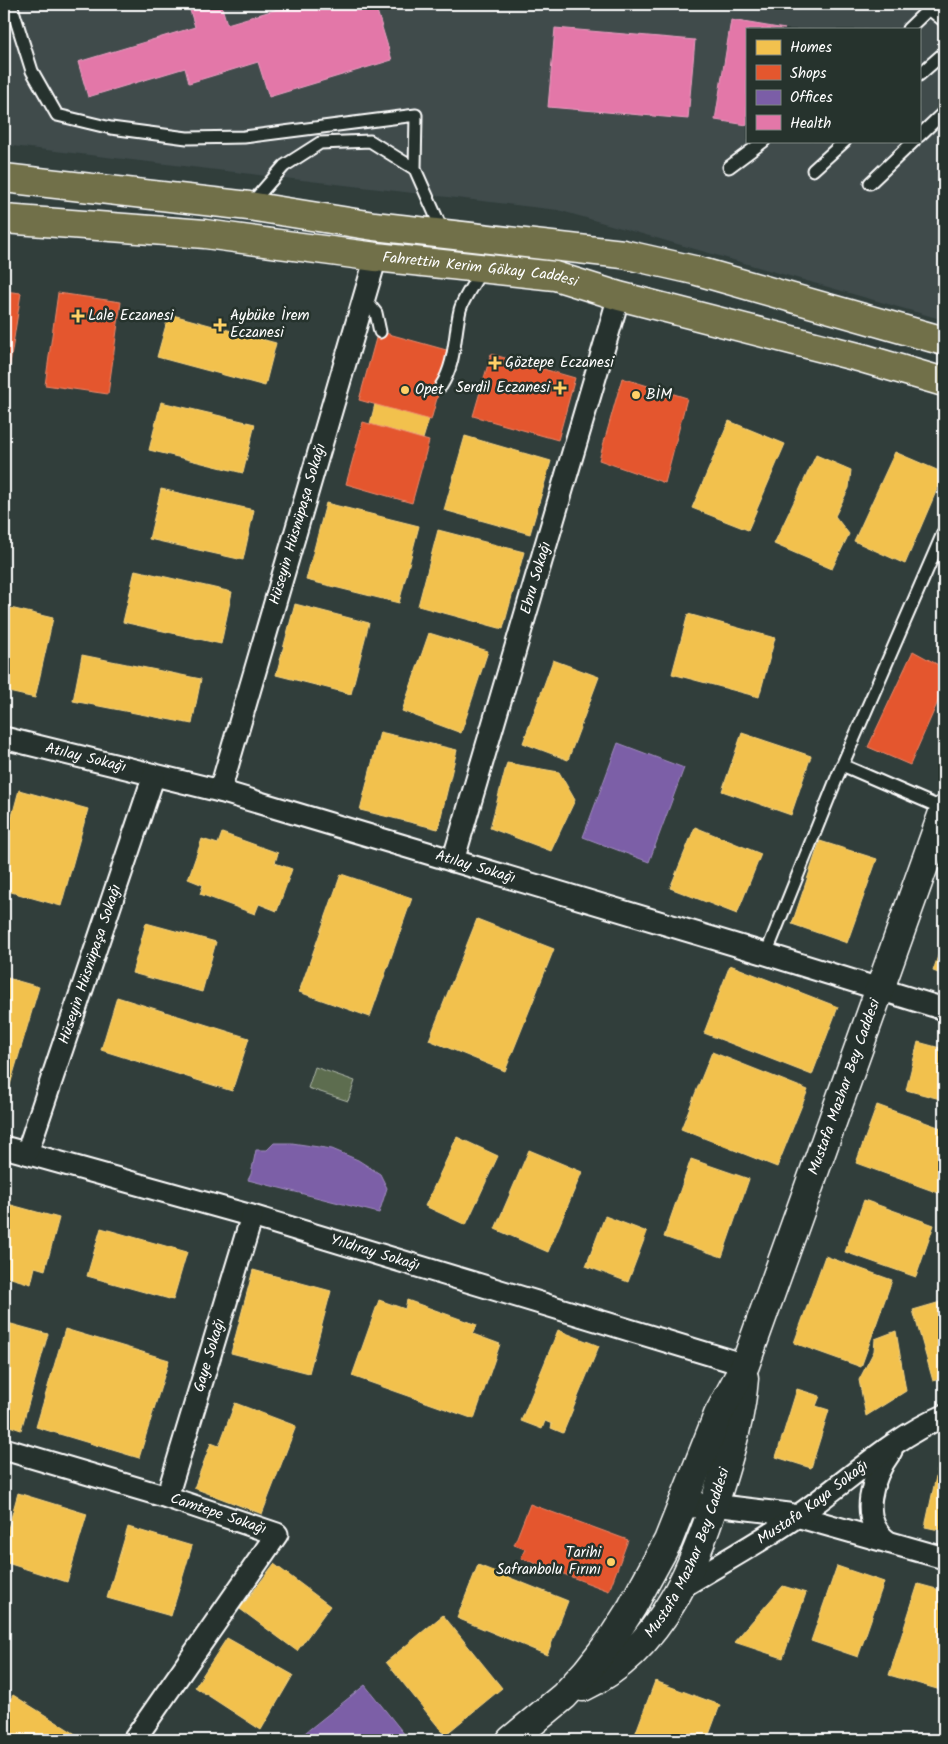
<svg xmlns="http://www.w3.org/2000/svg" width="948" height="1744" viewBox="0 0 948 1744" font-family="Kalam,sans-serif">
  <rect width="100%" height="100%" fill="#313e3b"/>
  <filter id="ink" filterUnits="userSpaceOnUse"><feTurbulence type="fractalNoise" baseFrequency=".02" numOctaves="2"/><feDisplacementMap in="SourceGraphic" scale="10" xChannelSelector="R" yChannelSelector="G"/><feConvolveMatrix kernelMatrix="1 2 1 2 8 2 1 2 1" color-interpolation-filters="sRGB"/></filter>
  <g filter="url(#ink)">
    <path fill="#3f4b4c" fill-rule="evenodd" d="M4,4h940v316l-386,-110 -554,-65zM747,29h172v112h-172z"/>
    <path fill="#5d6d50" stroke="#aeb6a8" d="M315,1067l40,14 -7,20 -40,-13z"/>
    <path fill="#f2c14e" stroke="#f6d483" d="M169,314l107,29 -11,43 -108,-29z
      M161,402l94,22 -12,49 -94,-23z
      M375,404l54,15 -6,20 -53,-15z
      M729,421l56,23 -37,86 -56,-22z
      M465,436l86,25 -21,73 -86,-24z
      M895,452l49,21 -39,91 -51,-23z
      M816,455l35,15 -2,18 -14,28 14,18 -17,35 -58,-25z
      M161,489l93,21 -11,50 -94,-21z
      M326,503l93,23 -20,77 -93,-23z
      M438,530l86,22 -21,77 -85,-23z
      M135,570l97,22 -11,52 -98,-22z
      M295,604l74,19 -18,71 -75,-19z
      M6,607l47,11 -18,80 -31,-7v-73z
      M688,614l87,24 -16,59 -87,-23z
      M429,633l59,18 -27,82 -59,-22z
      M82,655l119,24 -9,45 -119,-23z
      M553,660l46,17 -31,83 -45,-17z
      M380,732l77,18 -19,79 -78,-19z
      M742,733l69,23 -20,59 -69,-24z
      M507,763l52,9 16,28 -24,51 -61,-23z
      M19,790l69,19 -27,97 -57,-16v-44z
      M695,827l66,27 -24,60 -67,-26z
      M222,833l56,20 -3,10 17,6 -15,42 -18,-7 -4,10 -55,-20 3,-9 -15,-6 14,-40 16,5z
      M820,841l57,18 -30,84 -55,-19z
      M341,874l71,24 -42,119 -71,-25z
      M477,919l77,30 -49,122 -76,-31z
      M146,923l70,19 -14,50 -70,-19z
      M944,938v37l-11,-4z
      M730,965l108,42 -26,68 -108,-42z
      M4,977l35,10 -35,118z
      M117,997l132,41 -17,53 -131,-41z
      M918,1042l26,7v51l-38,-10z
      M712,1052l96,38 -31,77 -96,-38z
      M877,1105l67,24v66l-88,-32z
      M457,1137l41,19 -32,69 -41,-19z
      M529,1150l53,22 -34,80 -53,-23z
      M691,1159l58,20 -27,78 -58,-20z
      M864,1200l70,25 -18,52 -71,-25z
      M4,1203l55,15 -14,52 -10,-3 -4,17 -27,-8z
      M605,1216l42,16 -19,50 -42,-16z
      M101,1228l86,24 -14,48 -86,-24z
      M825,1256l67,24 -31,87 -67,-24z
      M253,1270l78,21 -22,82 -78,-20z
      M379,1300l26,9 2,-9 70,25 -4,9 27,10 -26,75 -122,-43z
      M944,1301v77l-11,3 -20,-71z
      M4,1322l44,12 -27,96 -17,-6z
      M65,1329l104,31 -30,98 -103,-31z
      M558,1330l41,16 -36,87 -12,-5 1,-4 -7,-3 -3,8 -21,-8z
      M896,1331l10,60 -40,25 -7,-36 15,-29 1,-12z
      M797,1389l23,7 -4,10 13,4 -18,58 -35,-11z
      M235,1403l61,23 -34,88 -68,-26 17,-45 8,3z
      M940,1458l4,1v72l-19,-4z
      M18,1493l69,21 -20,68 -63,-20v-19z
      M128,1527l64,19 -21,70 -64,-18z
      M274,1564l56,42 -33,45 -57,-42z
      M478,1565l90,36 -21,54 -90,-37z
      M837,1566l47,16 -26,75 -47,-16z
      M918,1584l26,7v100l-55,-16z
      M783,1586l23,7 -23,65 -49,-16z
      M443,1615l59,73 -57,47 -59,-73z
      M227,1638l66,37 -32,55 -66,-43z
      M655,1681l65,24 -13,35h-74z
      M13,1695l72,45h-81v-31z"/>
    <path fill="#e4572e" stroke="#ec896d" d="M4,291l17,2 -16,103h-1z
      M58,293l63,9 -13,92 -63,-9z
      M378,331l72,20 -19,69 -72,-20z
      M491,354l84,24 -17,62 -85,-24z
      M622,378l65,20 -22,85 -66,-23z
      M363,422l66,19 -17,62 -66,-19z
      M913,651l31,17v20l-34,77 -42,-18z
      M530,1504l98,36 -19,51 -88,-33 4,-9 -11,-4z"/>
    <path fill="#7b5ea7" stroke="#a38ec1" d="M618,743l66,25 -35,94 -66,-25z
      M274,1143h18l40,6 26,11 22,14 7,14 -8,25 -131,-33 3,-6 5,-24h11z
      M365,1685l44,55h-104l-4,-4z"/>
    <path fill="#e377a8" stroke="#eba0c2" d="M188,4h33l6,20 68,-20h80l17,56 -123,37 -11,-35 -69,21 -4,-15 -97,29 -10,-35 117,-35z
      M731,20l54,9h-38v96l-32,-5z
      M555,28l140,12 -7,79 -140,-12z"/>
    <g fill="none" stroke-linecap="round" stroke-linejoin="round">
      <defs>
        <path id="lane" d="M11,4l21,67 25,44 54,13 76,10 57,-1 172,-22 -1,54
          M929,9l15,12
          M908,29l26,-25
          M919,75l25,-22
          M919,136l25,-24
          M729,167l35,-26
          M813,170l32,-29
          M870,183l44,-42
          M250,205l34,-39 36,-23 50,-2 45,28 28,63
          M364,298l12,15 4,19
          M441,386c15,-23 13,-50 19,-76 3,-12 16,-29 22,-41
          M842,765l102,44
          M766,954l72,-179 106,-244"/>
        <g id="street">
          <path id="s1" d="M4,738l216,53 546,163 178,55"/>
          <path id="s2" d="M220,791l156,-534"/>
          <path id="s3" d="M453,861l166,-565"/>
          <path id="s4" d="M4,1147l248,69 493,149"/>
          <path id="s5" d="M27,1153l127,-378"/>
          <path id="s6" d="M4,1449l163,48 110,37 -143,206"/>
          <path id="s7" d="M167,1497l85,-281"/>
          <path d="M676,1522l6,-10 5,-4 18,-4 84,10 155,44"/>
          <path d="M888,1542c-31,-23 -16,-65 3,-91"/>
          <path id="s8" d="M682,1587c39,-24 80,-46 117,-72 48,-33 91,-76 145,-99"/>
        </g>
        <g id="secondary">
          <path id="s9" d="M583,1687c81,-38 114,-126 138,-205 11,-36 20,-67 23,-104"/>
          <path id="s10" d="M511,1740l53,-44 22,-24 25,-32 21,-33 36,-66 50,-126 27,-50 199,-555"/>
        </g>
        <g id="primary">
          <path d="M4,178l245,28 125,20 249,28 71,16 250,71"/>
          <path id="s11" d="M4,219l201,15 171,23 179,19 64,20 243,62 82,24"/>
        </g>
      </defs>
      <use href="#lane" stroke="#fff" stroke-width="15"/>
      <use href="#street" stroke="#fff" stroke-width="25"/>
      <use href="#secondary" stroke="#fff" stroke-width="31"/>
      <use href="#primary" stroke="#fff" stroke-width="31"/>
      <use href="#lane" stroke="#26332d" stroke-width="11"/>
      <use href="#street" stroke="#26332d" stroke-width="21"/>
      <use href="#secondary" stroke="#26332d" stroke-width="28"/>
      <use href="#primary" stroke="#71704a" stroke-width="28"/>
    </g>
  </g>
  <g fill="#ffd166" stroke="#26332d" stroke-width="2">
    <path d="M75.5 308.5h5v5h5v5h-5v5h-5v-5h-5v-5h5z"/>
    <path d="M217.5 317.5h5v5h5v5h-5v5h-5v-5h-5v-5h5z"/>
    <path d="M492.5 355.5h5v5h5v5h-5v5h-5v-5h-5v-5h5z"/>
    <path d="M557.5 380.5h5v5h5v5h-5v5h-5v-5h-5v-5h5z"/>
    <circle cx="405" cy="390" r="5"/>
    <circle cx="636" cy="395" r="5"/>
    <circle cx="611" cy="1562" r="5"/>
  </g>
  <g text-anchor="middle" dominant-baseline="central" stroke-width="5" stroke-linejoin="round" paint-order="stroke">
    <g font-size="15" fill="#fff" stroke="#26332d">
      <text stroke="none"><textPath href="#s11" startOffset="479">Fahrettin Kerim Gökay Caddesi</textPath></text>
      <text stroke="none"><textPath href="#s2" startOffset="278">Hüseyin Hüsnüpaşa Sokağı</textPath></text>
      <text stroke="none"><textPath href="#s3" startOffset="295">Ebru Sokağı</textPath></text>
      <text stroke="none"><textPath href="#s1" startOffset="84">Atılay Sokağı</textPath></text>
      <text stroke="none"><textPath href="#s1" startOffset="489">Atılay Sokağı</textPath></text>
      <text stroke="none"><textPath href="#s5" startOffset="199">Hüseyin Hüsnüpaşa Sokağı</textPath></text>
      <text stroke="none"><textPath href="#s10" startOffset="744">Mustafa Mazhar Bey Caddesi</textPath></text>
      <text stroke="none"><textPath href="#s4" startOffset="386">Yıldıray Sokağı</textPath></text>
      <text stroke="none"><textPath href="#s7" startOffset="148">Gaye Sokağı</textPath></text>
      <text stroke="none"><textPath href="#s8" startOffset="156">Mustafa Kaya Sokağı</textPath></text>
      <text stroke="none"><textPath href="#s6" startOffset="224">Camtepe Sokağı</textPath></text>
      <text stroke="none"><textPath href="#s9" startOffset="176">Mustafa Mazhar Bey Caddesi</textPath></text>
    </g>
    <g font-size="15" fill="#fff" stroke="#26332d" text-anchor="start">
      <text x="88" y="316">Lale Eczanesi</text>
      <text x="230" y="316">Aybüke İrem<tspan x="230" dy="17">Eczanesi</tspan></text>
      <text x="505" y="363">Göztepe Eczanesi</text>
      <text x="550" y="388" text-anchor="end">Serdil Eczanesi</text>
      <text x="415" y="390">Opet</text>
      <text x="646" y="395">BİM</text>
      <text x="601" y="1553" text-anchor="end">Tarihi<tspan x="601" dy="17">Safranbolu Fırını</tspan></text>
    </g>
  </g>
  <rect width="948" height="1744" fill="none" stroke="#26332d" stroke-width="20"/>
  <rect x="10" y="10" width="928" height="1724" fill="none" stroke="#fff" stroke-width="2" filter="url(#ink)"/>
  <rect x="746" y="28" width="175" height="115" fill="#26332d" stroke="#7d8581"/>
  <rect x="756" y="40" width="25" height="15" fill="#f2c14e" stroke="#7d8581"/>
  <text x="790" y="52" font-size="15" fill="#ffffff">Homes</text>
  <rect x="756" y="65" width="25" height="15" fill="#e4572e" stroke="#7d8581"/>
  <text x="790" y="78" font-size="15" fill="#ffffff">Shops</text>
  <rect x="756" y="90" width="25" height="15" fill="#7b5ea7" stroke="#7d8581"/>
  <text x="790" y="102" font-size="15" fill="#ffffff">Offices</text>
  <rect x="756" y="115" width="25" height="15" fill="#e377a8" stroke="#7d8581"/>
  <text x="790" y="128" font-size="15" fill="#ffffff">Health</text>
</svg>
